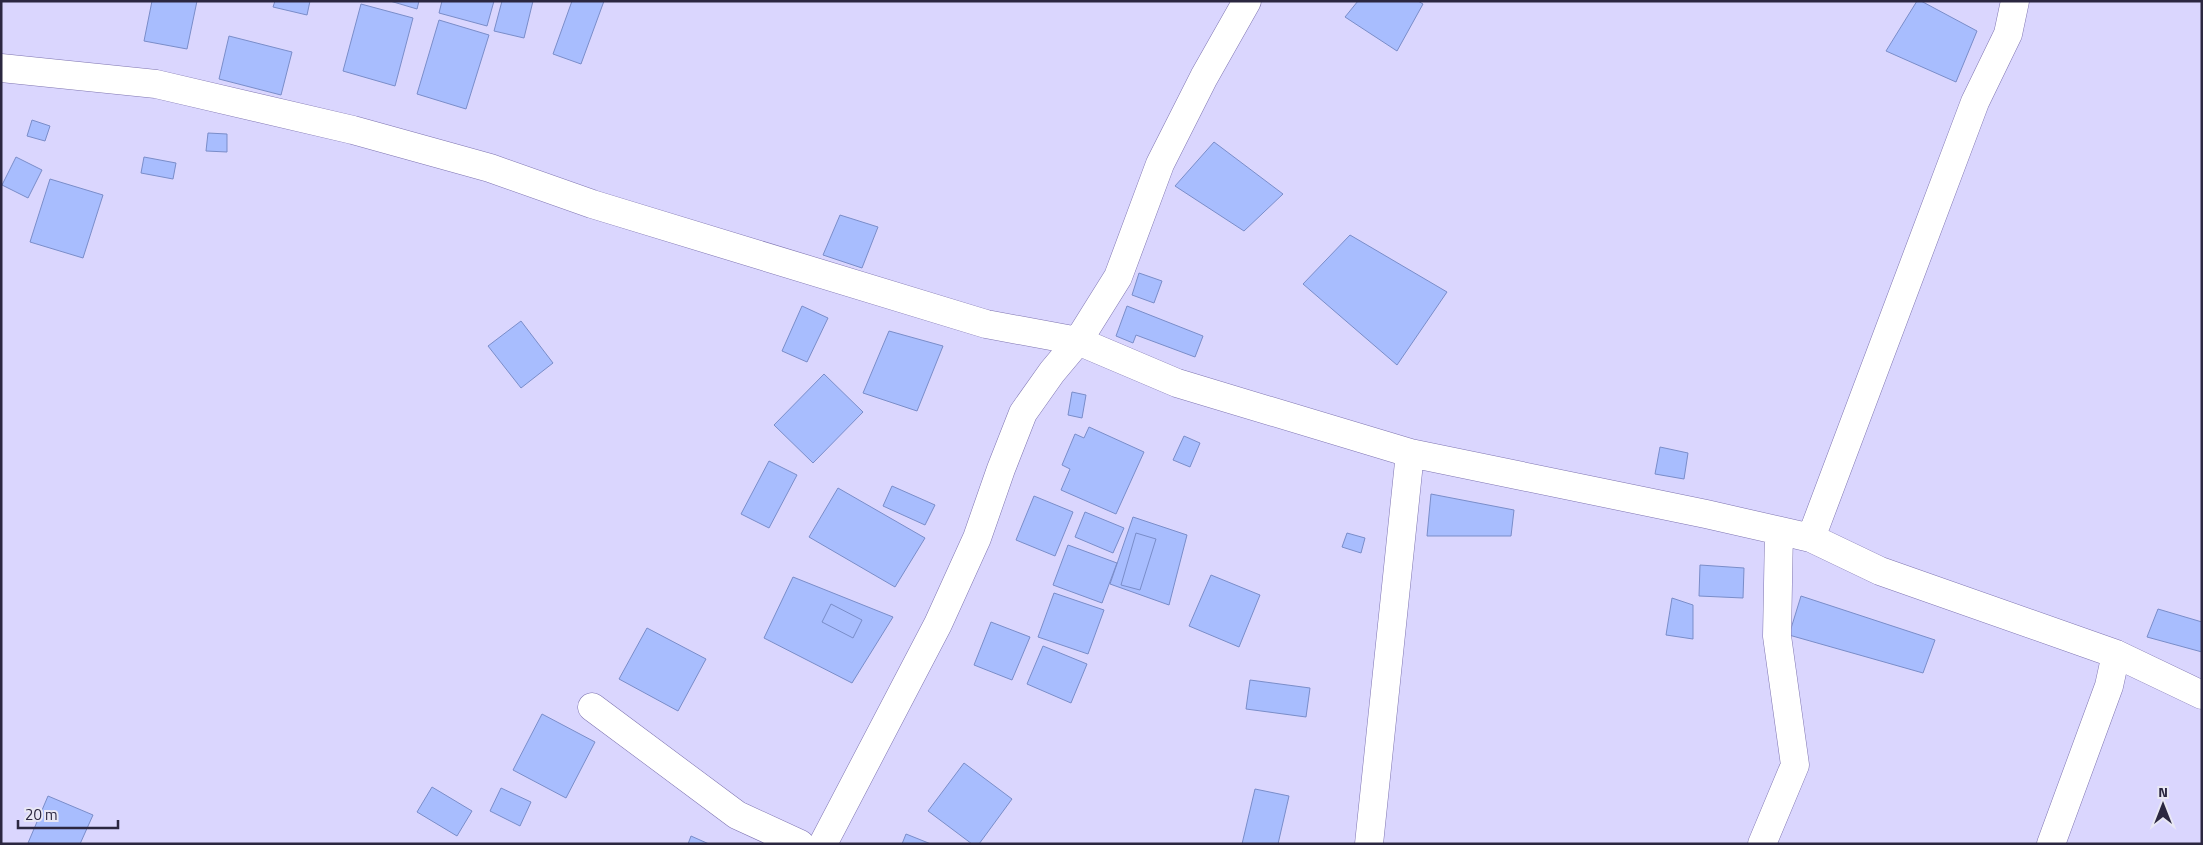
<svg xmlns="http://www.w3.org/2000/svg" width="2203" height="845" viewBox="0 0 2203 845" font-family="'Titillium Web',sans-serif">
  <rect width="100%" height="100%" fill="#dad6fe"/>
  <path fill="#a8bdfe" stroke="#7a8dc9" d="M152,1h45l-10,48 -43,-8z
    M275,1h35l-3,14 -34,-8z
    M390,1h29l-2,8z
    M442,1h52l-7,25 -48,-13z
    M502,1h31l-9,37 -30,-7z
    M572,1h32l-23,63 -28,-10z
    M1358,1h60l5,3 -26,47 -52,-34z
    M1917,1h4l56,30 -21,51 -70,-31z
    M361,4l52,14 -18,68 -52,-15z
    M439,20l50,15 -23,74 -49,-15z
    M229,36l63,16 -11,43 -62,-16z
    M32,120l18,6 -5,15 -18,-5z
    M208,133l19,1v18l-21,-1z
    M1214,142l69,52 -39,37 -69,-45z
    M16,157l26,13 -14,28 -26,-13z
    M144,157l32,6 -3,16 -32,-6z
    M50,179l53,16 -20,63 -53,-16z
    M840,215l38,12 -16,41 -39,-13z
    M1350,235l97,57 -50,73 -94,-81z
    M1139,273l23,8 -8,22 -22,-8z
    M802,306l26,12 -21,44 -25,-11z
    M1127,306l76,30 -8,21 -59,-22 -3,8 -17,-7z
    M521,321l32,42 -32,25 -33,-42z
    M889,331l54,15 -26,65 -54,-18z
    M824,374l39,38 -50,51 -39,-38z
    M1072,392l14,3 -4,23 -14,-3z
    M1089,427l55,25 -28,62 -55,-24 9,-21 -8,-4 13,-31 9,4z
    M1184,436l16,7 -10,24 -17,-7z
    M1660,447l28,6 -4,26 -29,-5z
    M769,461l28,14 -28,53 -28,-14z
    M892,486l43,19 -10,20 -42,-19z
    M838,488l87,50 -30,49 -86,-50z
    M1431,494l83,16 -3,26h-84z
    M1034,496l39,16 -18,44 -39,-16z
    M1085,512l39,16 -11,25 -38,-16z
    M1133,517l54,18 -18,70 -59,-21z
    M1136,533l20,6 -16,51 -19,-5z
    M1347,533l18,5 -4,15 -19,-6z
    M1068,545l49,18 -15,40 -49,-18z
    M1700,565l44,3 -1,30 -44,-2z
    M1211,575l49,20 -21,52 -50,-21z
    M793,577l100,40 -41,66 -88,-45z
    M1054,593l50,17 -16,44 -50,-17z
    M1801,596l134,44 -12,33 -134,-38z
    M1672,598l21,7v34l-27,-4z
    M831,604l31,16 -9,18 -31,-16z
    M2158,609l44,13v30l-55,-15z
    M991,622l39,15 -18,43 -38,-15z
    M647,628l59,31 -28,52 -59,-32z
    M1043,646l44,18 -16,39 -44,-19z
    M1250,680l60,8 -4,29 -60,-8z
    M542,714l53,28 -29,56 -53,-28z
    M964,763l48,36 -33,45h-7l-44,-33z
    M432,787l40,24 -15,25 -40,-24z
    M501,788l30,14 -11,24 -30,-15z
    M1255,789l34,7 -11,48h-36z
    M48,796l45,19 -13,29 -52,-1z
    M906,834l25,10h-29z
    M691,836l18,8h-21z"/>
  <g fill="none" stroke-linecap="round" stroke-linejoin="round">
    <defs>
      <path id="street" d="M1,68l155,16 197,46 137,38 102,36 394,120 92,17 99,42 233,70 296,61 105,24 69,33 236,83 86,41
        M1811,538l164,-436 33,-68 7,-33
        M592,707l145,108 63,29
        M823,844l115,-220 39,-86 24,-69 22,-56 29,-41 26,-31 40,-64 42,-113 44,-87 43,-76
        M1369,844l41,-391
        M1762,844l33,-79 -18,-129 2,-105
        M2051,844l58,-158 7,-32"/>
    </defs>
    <use href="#street" stroke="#7e74b1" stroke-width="29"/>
    <use href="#street" stroke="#fff" stroke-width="28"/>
  </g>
  <rect width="2203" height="845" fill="none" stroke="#2b2740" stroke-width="5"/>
  <g transform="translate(2163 805)" stroke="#e8e7f4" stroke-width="4" paint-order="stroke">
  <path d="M0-4L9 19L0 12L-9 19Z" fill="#2b2740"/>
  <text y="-8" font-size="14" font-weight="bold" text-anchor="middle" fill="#2b2740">N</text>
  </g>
  <path d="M18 820v8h100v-8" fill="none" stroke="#2b2740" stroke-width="2.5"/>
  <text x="25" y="820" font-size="15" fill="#2b2740" stroke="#e8e7f4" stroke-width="4" paint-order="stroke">20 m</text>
</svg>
